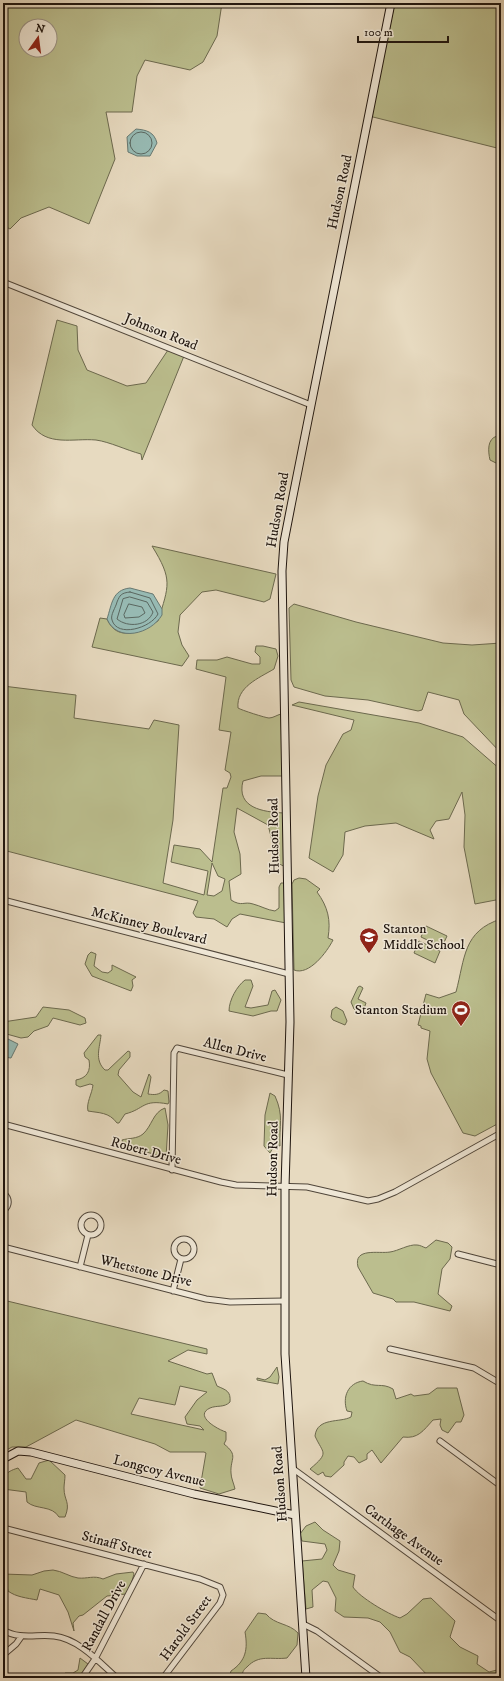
<svg xmlns="http://www.w3.org/2000/svg" width="504" height="1681" viewBox="0 0 504 1681" font-family="'IM FELL DW Pica',serif">
  <rect width="100%" height="100%" fill="#e7dac0"/>
  <filter id="stains"><feTurbulence type="fractalNoise" baseFrequency=".005" numOctaves="4"/><feColorMatrix values="0 0 0 0 .2 0 0 0 0 .09 0 0 0 0 .02 0 0 0 .5 -.17"/></filter>
  <radialGradient id="worn" r=".72"><stop offset=".6" stop-color="#630" stop-opacity="0"/><stop offset="1" stop-color="#630" stop-opacity=".3"/></radialGradient>
  <path fill="#bbbe8e" stroke="#6c694e" fill-rule="evenodd" d="M3,3h219l-5,33 -14,26 -13,8 -45,-10 -8,16 -5,36h-26l9,47 -26,65 -40,-17 -28,11 -11,11 -7,-4zM26,26h24v24h-24z
    M395,3h106v146l-132,-33z
    M57,320l20,6 1,24 9,20 40,16 19,-3 22,-33 16,6 -42,104 -1,-6c-15,-4 -31,-12 -45,-14 -23,-2 -49,7 -64,-15z
    M497,436l4,1v22l-5,4 -6,-3c-2,-9 -3,-21 7,-24z
    M152,546l124,28 -6,25 -6,3 -48,-12 -14,2 -22,23 -2,17 4,13 7,11 -7,10 -90,-19 8,-29 7,1c11,25 34,11 51,2 11,-36 15,-41 -6,-75z
    M294,604l62,18 87,21 29,2 29,-2v110l-37,-39 -5,-14 -31,-8 -6,18 -4,1 -50,-11 -43,-4 -31,-9 -3,-7 -2,-72z
    M256,646h7l13,3 2,7 -4,13c-15,9 -38,18 -36,39 3,2 28,10 31,10 4,0 8,-3 12,-4l2,62h-22l-18,5c-7,27 20,31 41,32l1,54 -7,-4 -10,-38 -31,-17 -3,24 6,22 1,20 -12,7 2,19c11,7 13,1 22,4 8,2 14,6 22,7l4,-3v-21l2,-4h4l1,40 -46,-9 -8,5 -5,8 -13,-8 -18,-2 -3,-4 5,-12 -195,-51v-164l73,9 -2,23 75,11 5,-9 25,5 -6,95 -10,63 41,12 4,-24 -37,-9 3,-17 26,4 12,13 11,-74h4l4,-11 -1,-4 -5,-3 6,-38 -12,-2 7,-53 -30,-8 1,-9h20l10,-3 25,7h8v-7l-5,-5zM212,863l6,13 7,3 -3,12 -8,5 -7,-1z
    M299,702l120,21 44,14 38,33v129l-26,5 -11,-57 1,-32 -3,-23 -13,27 -13,2 -6,9 4,9 -38,-16 -31,3 -20,6 -2,23 -10,17 -24,-14 9,-62 8,-31 17,-31 8,-4 3,-10 -62,-15z
    M299,878l7,1 14,10 -3,3c11,15 14,28 11,46l5,2c-6,12 -24,36 -39,30l-2,-86 2,-4z
    M501,919v203l-26,14 -12,-3 -32,-60 -4,-14 3,-28 -9,-3v-2l-3,-1 8,-31 13,4 17,-6c9,-34 7,-61 45,-73z
    M426,926l21,10 -5,11 -21,-10z
    M419,941l21,10 -5,12 -21,-10z
    M91,952l5,2 -2,12 8,6 6,1 4,-3v-5l24,12 -4,3 1,6 -2,5 -39,-15 -7,-12 3,-9z
    M245,980h6l2,6 -8,21 6,1 17,-3 4,-14 3,-1 6,10 -4,11h-6l-18,5 -24,-5c0,-11 8,-25 16,-31z
    M360,986l3,2 -5,11 8,4 -4,11 -8,-5 -3,-7 7,-15z
    M43,1007l26,3 16,8 1,5 -6,2 -27,-7 -5,8 -14,5 -6,6 -7,1 -18,-5v-11l33,-5z
    M336,1007l7,4 4,10 -2,4 -12,-5 -2,-3 1,-7z
    M98,1035h3c-1,12 -7,25 4,35h3l20,-19 2,1v5l-11,13 -1,5 15,17 8,5 8,-23 2,3 -3,17c7,1 11,1 16,-4l4,1 1,11 -1,2c-26,-5 -23,5 -43,10l-6,9h-2c-8,-11 -18,-10 -29,-12 -2,-8 4,-17 5,-26l-3,-1 -10,3 -4,-2v-5c11,-2 15,-9 13,-20l-4,-3 -1,-4z
    M270,1093l5,3c9,20 4,29 5,50l-5,-2 -5,9 -6,-7 1,-31z
    M165,1108l3,17 -2,32 -24,-6 -18,-7 -2,-4c7,-2 15,-1 21,-6 9,-8 10,-22 22,-26z
    M436,1240l12,3 4,4 -2,12 -8,10 -4,25 14,12 -2,5 -36,-9h-18l-3,-3 -20,-6 -15,-26c-5,-20 21,-13 32,-15 8,-1 19,-8 27,-7 3,0 6,2 9,3z
    M3,1300l204,49v5l-19,-4 -20,11 39,13 5,-1 5,13c9,4 14,5 13,16 -6,6 -13,3 -20,6 -17,8 9,22 16,24v8l-2,4c15,12 6,14 7,29 0,5 3,11 4,16l-16,5 -19,-6 6,-35 -2,-1h-34l-15,-8 -79,-24 -50,27h-14l-9,5zM180,1386l27,6 -10,8 -12,17 2,7 13,2 4,4 -73,-16 8,-16 36,7z
    M277,1367l2,10 -1,7 -21,-4v-2l8,2 5,-3z
    M363,1381c13,8 18,1 30,8l3,10 15,-5 3,2 15,-2 8,-6h20l7,27 -3,7h-5l-8,11 -6,-3 -2,-5 1,-6 -8,1c-10,11 -15,19 -30,17l-22,26 -9,-13 -5,4v5l-8,4 -5,-6 -6,-1 -4,6v3l-13,12 -6,-1 -2,-4 -5,3 -8,-6c20,-17 13,-15 5,-33 2,-19 25,-13 36,-19l1,-5 -5,-1c-5,-14 1,-28 16,-30z
    M49,1460l16,15c0,5 -1,9 -1,13 0,13 7,14 1,29h-6c-7,-12 -23,-7 -32,-15l-1,-10 -23,-3c0,-13 2,-17 15,-21l8,11h5l8,-16z
    M315,1522l8,8 17,11 -1,10 -6,14 5,5 17,5 -2,12c6,10 35,27 47,31l7,-4 16,-15 8,-1 24,23 -5,16 10,10 18,9 -1,8 12,8 12,-3v9h-71l-20,-21 -10,-5 -10,-20 -10,-10 -12,-4 -24,-1 -9,-6 1,-13 -8,-16 -5,-1 -11,9 1,17 -7,2 -4,-48 20,-2 5,-9 -2,-6 -23,-3 -2,-7 6,-8z
    M53,1570c9,1 17,7 25,8 9,1 16,-3 25,1l13,-5 17,-2 1,2 -4,14 -4,6 -19,2 -24,19 -4,1 -6,7 1,8 -6,-19 -9,-17 -19,-6 -3,11c-10,-2 -21,-3 -29,-9l-1,-5 -4,-1v-11l29,1 12,-4z
    M258,1613l8,1c9,11 23,9 32,19l-1,12 -10,13c-16,2 -28,-4 -40,9 -4,3 -5,6 -5,11h-13l2,-7c15,-10 17,-22 14,-39z
    M80,1658l8,6 -9,14h-26l9,-2 3,-3h8l5,-3z"/>
  <path fill="#97bab3" stroke="#677871" d="M136,129c11,1 18,3 21,14l-7,13h-13l-9,-4 -1,-15z
    M130,588l23,6 9,15v6c-11,19 -45,28 -55,4 5,-15 5,-29 23,-31z
    M8,1039l10,5 -7,14 -8,-1v-16z"/>
  <g fill="none" stroke-linecap="round" stroke-linejoin="round">
    <path stroke="#5a6760" stroke-width="1" d="M130 143a11 11 0 1 1 22 0a11 11 0 1 1-22 0Z
      M130,592l20,6 8,16c-7,14 -41,24 -46,6 -2,-5 4,-13 5,-18 3,-7 4,-9 13,-10z
      M130,597l17,5 6,10c-5,14 -25,16 -36,7l6,-20z
      M129,604l13,3 3,6 -6,4 -14,1 -1,-3z"/>
    <defs>
      <path id="street" d="M3,282l308,123
        M3,900l286,74
        M3,1124l218,58 15,3 71,2 61,14 10,-2 17,-7 106,-59
        M172,1170l2,-117 3,-5 111,27
        M3,1193c7,5 7,13 0,18
        M81 1225a10 10 0 1 1 20 0a10 10 0 1 1-20 0Z
        M174 1249a10 10 0 1 1 20 0a10 10 0 1 1-20 0Z
        M3,1247l203,52 24,3 55,-1
        M458,1254l43,11
        M80,1267l8,-32
        M173,1291l8,-32
        M390,1349l84,19 27,16
        M440,1441l61,45
        M292,1468l209,153
        M3,1528l197,51 20,8 3,8 -3,8 -57,75
        M303,1624l14,7 65,47
        M3,1630c17,10 33,4 51,6 25,3 45,26 63,42
        M3,1655l13,-11 5,-7
        M82,1678l13,-19 49,-95"/>
      <path id="secondary" d="M3,1459l15,-8 13,1 163,42 101,21
        M306,1678l-21,-324v-167l5,-165 -8,-451 2,-29 7,-36 100,-503"/>
    </defs>
    <use href="#street" stroke="#50463a" stroke-width="7"/>
    <use href="#secondary" stroke="#1e140e" stroke-width="9"/>
    <use href="#street" stroke="#efe7d6" stroke-width="5"/>
    <use href="#secondary" stroke="#efe7d6" stroke-width="7"/>
  </g>
  <defs>
    <symbol id="school-pin" viewBox="-11 -11 22 30"><path d="M0 17L-7.5 6A9.5 9.5 0 1 1 7.5 6Z" fill="#8f2418" stroke="#efe7d6"/><path d="M0-5L7-2L0 1L-7-2ZM-4 1L0 2.5L4 1V4Q0 6-4 4Z" fill="#fff"/></symbol>
    <symbol id="stadium-pin" viewBox="-11 -11 22 30"><path d="M0 17L-7.5 6A9.5 9.5 0 1 1 7.5 6Z" fill="#8f2418" stroke="#efe7d6"/><path d="M0-5a6.5 5 0 1 0 0 10a6.5 5 0 1 0 0-10ZM-3.5-1.8h7v3.6h-7Z" fill="#fff"/></symbol>
  </defs>
  <g fill-rule="evenodd">
    <use href="#school-pin" x="358" y="926" width="22" height="30"/>
    <use href="#stadium-pin" x="450" y="999" width="22" height="30"/>
  </g>
  <g text-anchor="middle" dominant-baseline="central" stroke-width="3" stroke-linejoin="round" paint-order="stroke">
    <g font-size="14" fill="#1e140e" stroke="#efe7d6">
      <text transform="translate(340 192) rotate(-78)">Hudson Road</text>
      <text transform="translate(161 332) rotate(22)">Johnson Road</text>
      <text transform="translate(278 510) rotate(-80)">Hudson Road</text>
      <text transform="translate(274 836) rotate(-91)">Hudson Road</text>
      <text transform="translate(149 926) rotate(14)">McKinney Boulevard</text>
      <text transform="translate(235 1050) rotate(14)">Allen Drive</text>
      <text transform="translate(146 1151) rotate(15)">Robert Drive</text>
      <text transform="translate(273 1159) rotate(-89)">Hudson Road</text>
      <text transform="translate(146 1271) rotate(14)">Whetstone Drive</text>
      <text transform="translate(159 1471) rotate(14)">Longcoy Avenue</text>
      <text transform="translate(280 1484) rotate(-94)">Hudson Road</text>
      <text transform="translate(404 1535) rotate(36)">Carthage Avenue</text>
      <text transform="translate(117 1545) rotate(15)">Stinaff Street</text>
      <text transform="translate(104 1616) rotate(-62)">Randall Drive</text>
      <text transform="translate(186 1628) rotate(-54)">Harold Street</text>
    </g>
    <g font-size="14" fill="#1e140e" stroke="#efe7d6" text-anchor="start">
      <text x="383" y="929">Stanton<tspan x="383" dy="16">Middle School</tspan></text>
      <text x="447" y="1010" text-anchor="end">Stanton Stadium</text>
    </g>
  </g>
  <rect width="504" height="1681" fill="none" stroke="#e7dac0" stroke-width="16"/>
  <rect x="4" y="4" width="496" height="1673" fill="none" stroke="#1e140e" stroke-width="2"/>
  <rect x="8" y="8" width="488" height="1665" fill="none" stroke="#1e140e"/>
  <g transform="translate(38 38) rotate(14)"><circle r="19" fill="#efe7d6" stroke="#9b9386"/>
  <path d="M0-3L7 15L0 10L-7 15Z" fill="#8f2418"/>
  <text y="-6" font-size="11" font-weight="bold" text-anchor="middle" fill="#1e140e">N</text>
  </g>
  <path d="M358 36v6h90v-6" fill="none" stroke="#1e140e" stroke-width="2"/>
  <text x="364" y="36" font-size="12" fill="#1e140e" stroke="#efe7d6" stroke-width="3" paint-order="stroke">100 m</text>
  <rect width="100%" height="100%" filter="url(#stains)"/>
  <rect width="100%" height="100%" fill="url(#worn)"/>
</svg>
